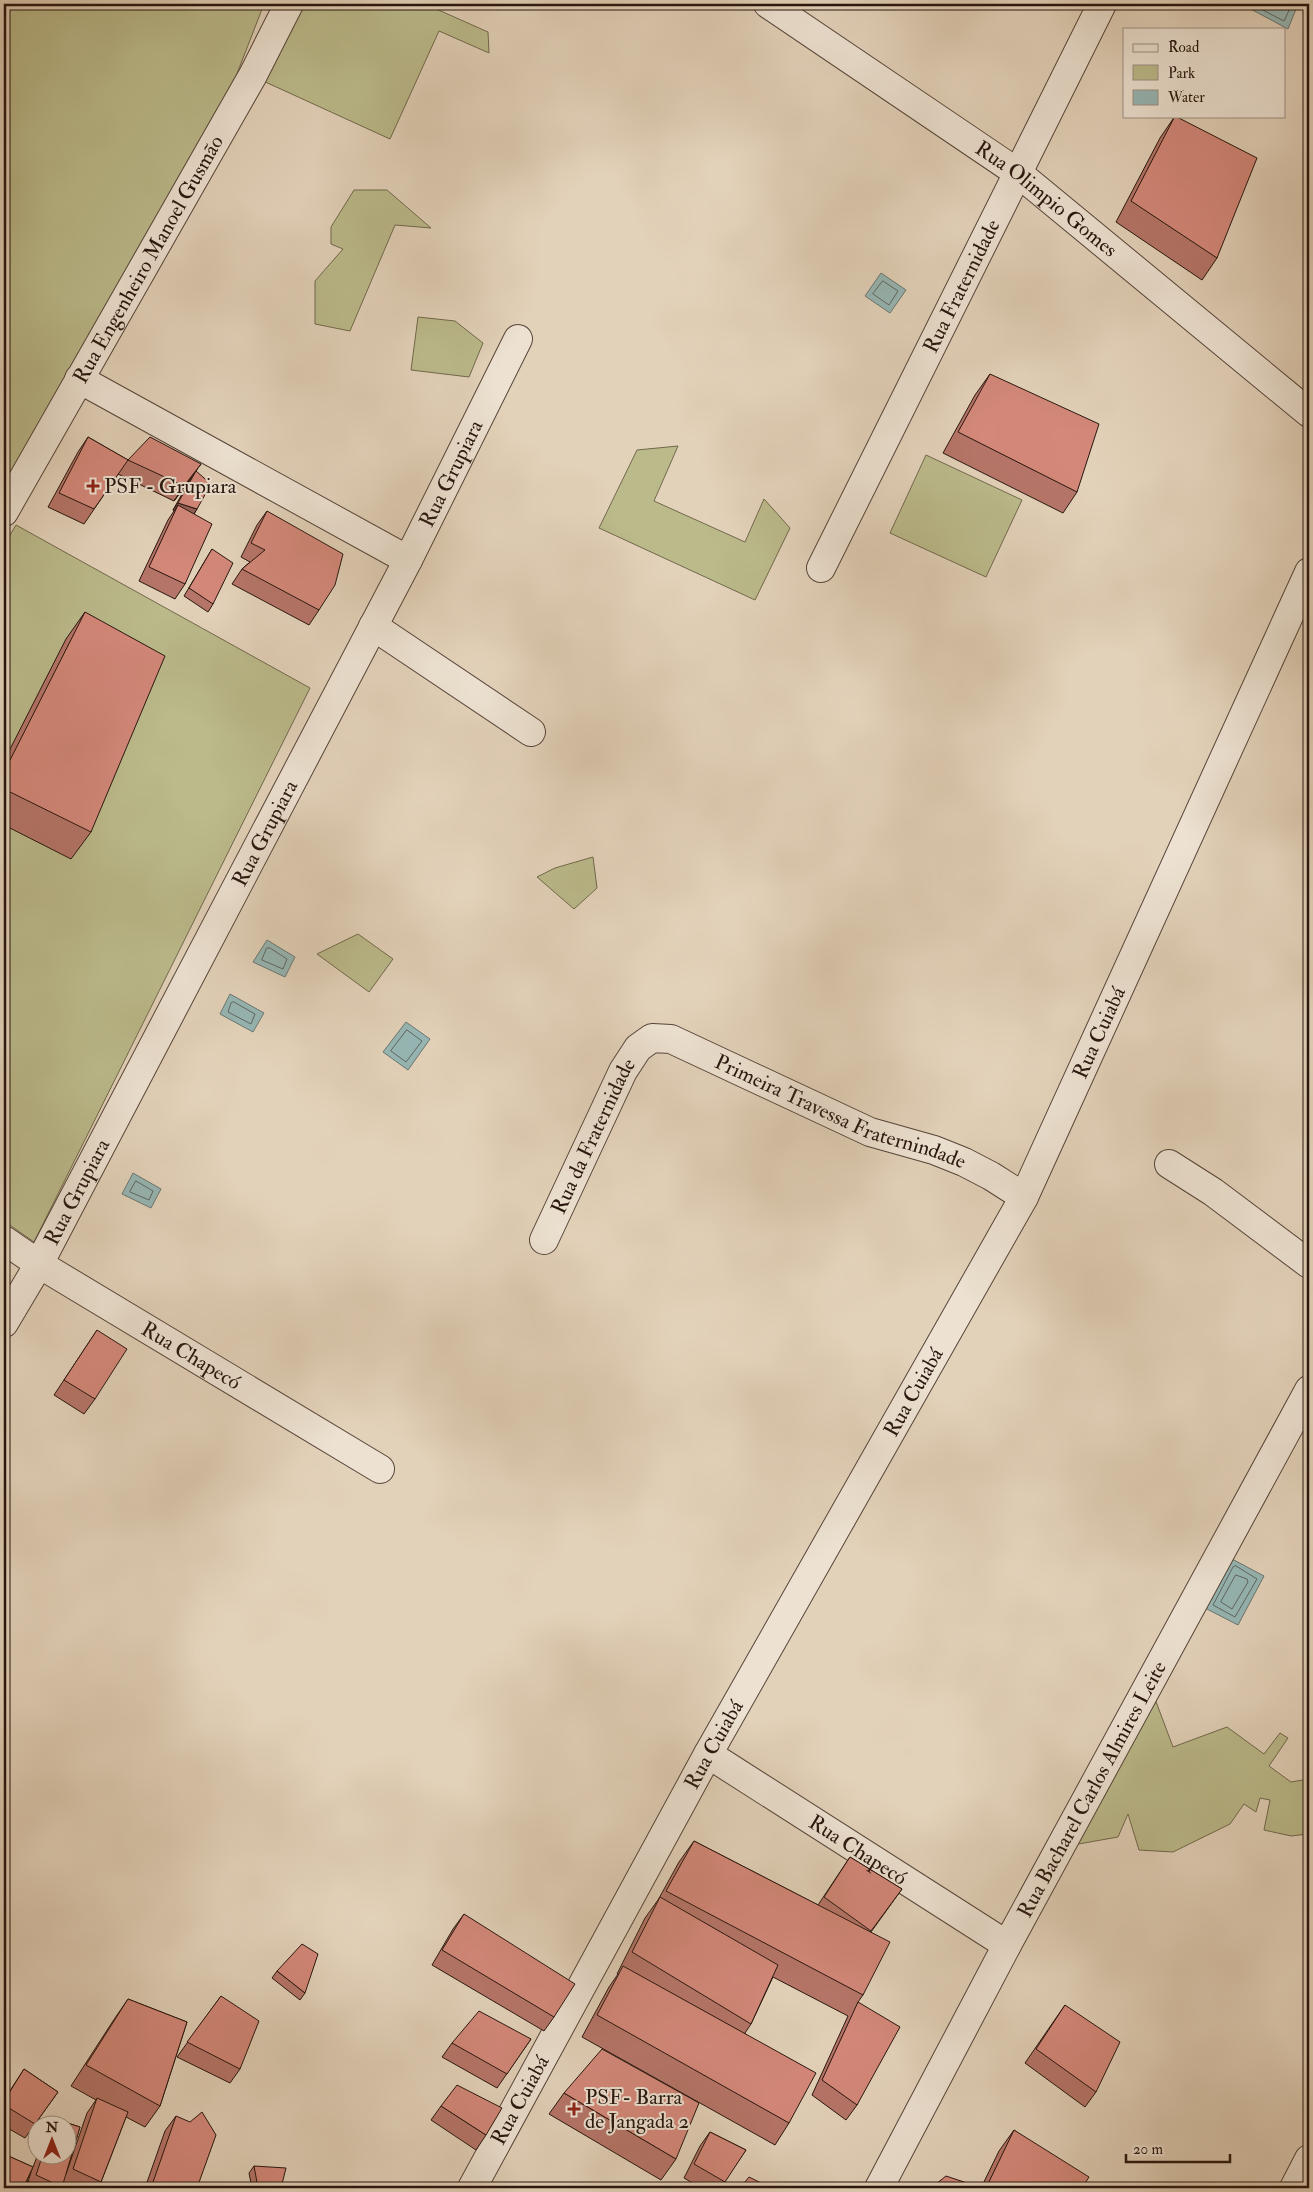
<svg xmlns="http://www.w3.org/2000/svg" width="1313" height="2192" viewBox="0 0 1313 2192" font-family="'IM FELL Double Pica',serif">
  <rect width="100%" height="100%" fill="#e3d2ba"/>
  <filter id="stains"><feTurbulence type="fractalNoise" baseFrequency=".004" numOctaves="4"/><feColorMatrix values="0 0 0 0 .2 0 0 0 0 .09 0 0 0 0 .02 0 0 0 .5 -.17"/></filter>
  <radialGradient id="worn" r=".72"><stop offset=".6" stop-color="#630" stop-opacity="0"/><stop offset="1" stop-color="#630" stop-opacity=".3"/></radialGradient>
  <path fill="#bbba8b" stroke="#71684c" d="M4,4h260l-62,160 -198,331z
    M296,4h129l63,28 1,21 -50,-22 -49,108 -129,-59z
    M354,190h33l44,38 -36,-3 -45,106 -35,-7v-43l28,-32 -12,-5v-17z
    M418,317l37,4 28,22 -14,34 -58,-7z
    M678,446l-24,55 91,41 19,-43 26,29 -35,72 -156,-72 38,-78z
    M926,455l96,45 -36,77 -96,-44z
    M16,525l294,163 -276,554 -30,-21v-676z
    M593,857l4,31 -23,21 -37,-32 18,-9z
    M358,934l35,25 -24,33 -52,-38z
    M1155,1699l18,48 54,-20 37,27 16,-21 8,5 -19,28 22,16 18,-3v20l-3,2 2,33 -17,2 -27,-6 6,-30 -10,-2 -4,14 -12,-8 -14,20 -57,28 -34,-2 -11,-36 -10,23 -45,8z"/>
  <path fill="#96b6b4" stroke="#6a7672" d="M1247,4h51l-10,25 -43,-23z
    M881,273l25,17 -16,23 -25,-17z
    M267,940l28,17 -10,20 -32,-15z
    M230,994l34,19 -11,19 -33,-18z
    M406,1022l24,17 -22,31 -25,-18z
    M133,1173l28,16 -10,19 -29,-14z
    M1232,1559l32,17 -26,49 -33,-17z"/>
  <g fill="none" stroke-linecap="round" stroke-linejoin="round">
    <path stroke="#5e6661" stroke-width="1" d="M1251,4l33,17 8,-17
      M883,281l15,10 -9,14 -16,-11z
      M267,948h3l17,11 -4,10 -21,-9z
      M234,1002l21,12 -4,10 -23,-12 3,-9z
      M407,1030l15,11 -16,21 -15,-11z
      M136,1181l17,10 -4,9 -19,-8z
      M1236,1566l21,13 -22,38 -22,-12 20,-38z
      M1236,1575l11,4 1,3 -16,27 -11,-7z"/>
    <defs>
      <g id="minor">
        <path id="s1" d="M768,4l250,169 291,240"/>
        <path d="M79,379l329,181"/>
        <path id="s2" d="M4,512l249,-437 36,-71"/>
        <path id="s3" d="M821,568l281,-564"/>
        <path d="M373,626l158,106"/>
        <path d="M1169,1164l44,28 96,72"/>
        <path id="s4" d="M4,1240l35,24 341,205"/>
        <path id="s5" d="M544,1240l79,-169 15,-23 14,-10 19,1 199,93 64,18 30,12 27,14 33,21"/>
        <path id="s6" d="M4,1323l35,-59 369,-704 110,-221"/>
        <path id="s7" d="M708,1754l299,191"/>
        <path id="s8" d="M472,2188l236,-434 316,-557 285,-625"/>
        <path id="s9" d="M879,2188l128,-243 302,-555"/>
        <path d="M1294,2188l15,-29"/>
      </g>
    </defs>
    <use href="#minor" stroke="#564439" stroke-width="30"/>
    <use href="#minor" stroke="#ede2d2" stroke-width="28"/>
  </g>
  <path fill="#b67569" stroke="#27150e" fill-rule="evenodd" d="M1175,116l42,142 -15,22 -86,-58 44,-84z
    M990,374l87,118 -14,21 -120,-60 32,-58z
    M88,437l40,23 68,11 1,38 -3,5 -9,70 -10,15 -36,-18 29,-61 6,-9 -1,-1 18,-32 -17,23 -56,-27 -34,50 -36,-17 30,-55z
    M267,511l52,99 -10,15 -77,-41 10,-15 8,-7 -9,-5 16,-32z
    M212,549l1,55 -5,8 -24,-16z
    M85,612l6,220 -20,27 -67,-34v-64l62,-122z
    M97,1330l-2,69 -11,15 -30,-19z
    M694,1841l124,64 32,-48 52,32 -31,43 -8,63 -5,7 -1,103 -11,15 -34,-25 36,-79 -75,-39 -22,47 -6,9 44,90 -14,22 -193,-108 27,-50 9,-13h-1l28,-56 13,-18 21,-38z
    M464,1914l90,103 -10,14 -112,-66 21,-36z
    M277,1971l28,22 -5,7 -28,-22z
    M221,1996l19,73 -10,14 -53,-26z
    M128,1999l59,23 -27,84 -15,21 -19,-10 -25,65 -4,6h-24l-10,-5 -2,5h-57v-34l29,13 5,-13h30v-30h-17l4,-5 25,8 -14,47 21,-61 9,-13 -25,-14 42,-65zM32,2169l-4,13 -1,-1z
    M1065,2005l31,87 -11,15 -60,-44z
    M531,2039l-34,49 -55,-31 10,-14z
    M24,2069l34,23 -33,46 -21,-12v-26z
    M564,2093l112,66 -15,21 -112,-66z
    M441,2106l45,29 -10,15 -45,-30z
    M176,2116l21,72h-52l20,-57z
    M1014,2130l68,58h-151h50l18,-37z
    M710,2132l36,18 -26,38h-19l-17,-10 16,-32z
    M254,2166l27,22h-29l-3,-15z"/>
  <path fill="#945f55" stroke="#27150e" d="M201,464l-10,14 -17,23 10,-15z
    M178,503l19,6 -5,8 -14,-12 -4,6 -1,-1z"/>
  <path fill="#d4887a" stroke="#27150e" d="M1175,116l82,42 -40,100 -86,-57z
    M990,374l109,50 -22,68 -119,-60z
    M88,437l40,23 -34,49 -35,-16z
    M150,437l51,27 -17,22 -56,-26z
    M196,471l15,13 -14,25 -19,-6z
    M178,505l34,19 -27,60 -36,-17z
    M267,511l76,43 -8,31 -16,25 -77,-41 23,-19 -14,-7z
    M212,549l21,14 -20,41 -24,-16z
    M85,612l80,44 -74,176 -87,-43v-17z
    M97,1330l30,19 -32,50 -31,-19z
    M694,1841l196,101 -27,53 -197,-104z
    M850,1857l52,32 -31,42 -47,-34z
    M660,1897l118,68 -27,59 -119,-72z
    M464,1914l111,70 -21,33 -112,-67z
    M302,1944l16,10 -13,39 -28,-22z
    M623,1966l193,107 -27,50 -192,-108z
    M221,1996l38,25 -19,48 -53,-27z
    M128,1999l59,23 -27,84 -74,-41z
    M858,2002l42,25 -43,78 -35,-25z
    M1065,2005l55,37 -24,50 -60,-43z
    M479,2011l52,28 -24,35 -55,-31z
    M602,2049l97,54 -23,56 -112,-66z
    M24,2069l34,23 -23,32 -31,-19v-4z
    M457,2085l45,23 -16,27 -45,-29z
    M97,2098l31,14 -27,70 -28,-13z
    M202,2112l14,23 -19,53h-46l25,-72 14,6z
    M55,2119l25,8 -18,60 -26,-12 7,-21h25v-30h-15z
    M1014,2130l75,47 -7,11h-96z
    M710,2132l36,18 -21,32 -31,-18z
    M4,2154l29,13 -10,21h-19z
    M254,2166l32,2 -5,20h-23z
    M946,2176l36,12h-51z
    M749,2177l22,11h-31z
    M27,2181l17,7h-21z"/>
  <g fill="#8f2418" stroke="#ede2d2" stroke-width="2">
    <path d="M90.5 478.5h5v5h5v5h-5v5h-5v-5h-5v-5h5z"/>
    <path d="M571.5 2101.5h5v5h5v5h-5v5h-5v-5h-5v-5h5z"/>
  </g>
  <g text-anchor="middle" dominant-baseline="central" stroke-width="4" stroke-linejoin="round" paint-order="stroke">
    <g font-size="21" fill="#27150e" stroke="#ede2d2">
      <text stroke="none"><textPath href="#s1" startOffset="340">Rua Olimpio Gomes</textPath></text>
      <text stroke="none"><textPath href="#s2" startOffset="291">Rua Engenheiro Manoel Gusmão</textPath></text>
      <text stroke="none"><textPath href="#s3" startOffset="315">Rua Fraternidade</textPath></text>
      <text stroke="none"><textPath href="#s6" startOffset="960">Rua Grupiara</textPath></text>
      <text stroke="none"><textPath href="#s6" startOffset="555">Rua Grupiara</textPath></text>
      <text stroke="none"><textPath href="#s8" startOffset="1315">Rua Cuiabá</textPath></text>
      <text stroke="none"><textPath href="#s5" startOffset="435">Primeira Travessa Fraternindade</textPath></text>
      <text stroke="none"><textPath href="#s5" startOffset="115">Rua da Fraternidade</textPath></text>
      <text stroke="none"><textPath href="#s6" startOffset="150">Rua Grupiara</textPath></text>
      <text stroke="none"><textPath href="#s4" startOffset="220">Rua Chapecó</textPath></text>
      <text stroke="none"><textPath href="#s8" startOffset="910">Rua Cuiabá</textPath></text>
      <text stroke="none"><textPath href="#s8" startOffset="505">Rua Cuiabá</textPath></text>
      <text stroke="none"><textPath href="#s9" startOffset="452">Rua Bacharel Carlos Almires Leite</textPath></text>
      <text stroke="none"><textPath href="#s7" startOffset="178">Rua Chapecó</textPath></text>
      <text stroke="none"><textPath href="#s8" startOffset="100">Rua Cuiabá</textPath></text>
    </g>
    <g font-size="21" fill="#27150e" stroke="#ede2d2" text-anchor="start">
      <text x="104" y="486">PSF - Grupiara</text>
      <text x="585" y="2097">PSF- Barra<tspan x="585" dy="24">de Jangada 2</tspan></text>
    </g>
  </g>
  <rect width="1313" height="2192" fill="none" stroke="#e3d2ba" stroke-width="20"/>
  <rect x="5" y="5" width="1303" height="2182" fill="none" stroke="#27150e" stroke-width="2.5"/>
  <rect x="10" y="10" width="1293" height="2172" fill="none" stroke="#27150e"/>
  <rect x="1123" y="28" width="162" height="90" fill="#ede2d2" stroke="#9e9084"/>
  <rect x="1133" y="44" width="25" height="8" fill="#ede2d2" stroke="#9e9084"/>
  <text x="1168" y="52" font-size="15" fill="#27150e">Road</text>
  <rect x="1133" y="65" width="25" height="15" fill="#bbba8b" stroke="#9e9084"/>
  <text x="1168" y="78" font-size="15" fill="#27150e">Park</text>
  <rect x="1133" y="90" width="25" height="15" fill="#96b6b4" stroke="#9e9084"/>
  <text x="1168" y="102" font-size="15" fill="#27150e">Water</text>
  <g transform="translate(52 2140)"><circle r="24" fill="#ede2d2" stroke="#9e9084"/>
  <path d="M0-4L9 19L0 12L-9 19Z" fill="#8f2418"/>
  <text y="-8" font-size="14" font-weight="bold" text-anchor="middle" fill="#27150e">N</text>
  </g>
  <path d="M1126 2154v8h104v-8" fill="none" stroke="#27150e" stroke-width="2.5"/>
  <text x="1133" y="2154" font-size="15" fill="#27150e" stroke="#ede2d2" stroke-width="4" paint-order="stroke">20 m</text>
  <rect width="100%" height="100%" filter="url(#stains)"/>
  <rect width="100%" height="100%" fill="url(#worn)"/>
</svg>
